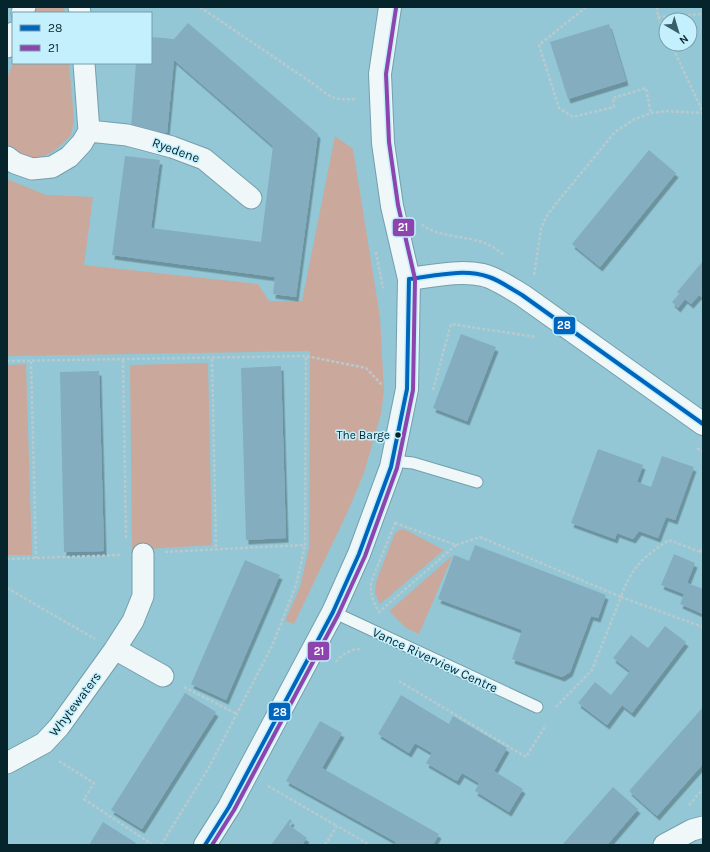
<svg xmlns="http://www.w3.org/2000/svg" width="710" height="852" viewBox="0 0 710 852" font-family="Karla,sans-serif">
  <defs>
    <filter id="shadow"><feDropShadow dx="2.5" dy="4.5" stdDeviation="0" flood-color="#0004"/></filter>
  </defs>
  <rect width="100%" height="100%" fill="#93c7d6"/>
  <path fill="#cba89c" d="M36,7h28l1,6h-31z
    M13,63h56l5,57 -3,15 -9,9 -11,9 -17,6 -16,-4 -11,-7v-70z
    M335,136l18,13 27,168 4,74 -3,23 -17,59 -16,38 -54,113 -9,-3 15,-34 9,-40 1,-196 -303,5v-177l39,16 47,2 -9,68 174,19 11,17h33z
    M208,363l4,182 -80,5 -2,-185z
    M26,364l6,191h-25v-190z
    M404,529l40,21 -64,54 -5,-11 1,-11 19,-49 4,-3z
    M453,555l-34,79 -13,-6 -17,-17z"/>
  <path fill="#84aec0" filter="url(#shadow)" d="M188,23l130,111 -22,163 -23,-3 2,-17 -163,-22 13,-99 35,4 -9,68 110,14 12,-96 -99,-86 -7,73 -36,-5 5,-65h15v-26l23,2z
    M609,24l17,57 -58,18 -18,-57z
    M649,150l27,23 -76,94 -28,-23z
    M703,261v37l-4,-3 -8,9 -6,-5 -7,9 -6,-6 7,-8 -2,-2z
    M461,334l35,13 -29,74 -34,-13z
    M281,366l5,172 -40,2 -5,-172z
    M99,371l5,180 -40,1 -4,-180z
    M598,449l45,16 -6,17 14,5 11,-31 32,11 -19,53 -9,-3 -8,21 -19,-7 -6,8 -16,-6 -2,6 -44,-16z
    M475,545l131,50 -8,23 -7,-2 -21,56 -8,5 -50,-18 10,-29 -84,-31 16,-44 15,6z
    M674,554l21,9 -8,20 16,6v25l-23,-10 4,-10 -23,-9z
    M245,560l35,15 -54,125 -35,-16z
    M665,626l21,16 -54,71 -10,-8 -15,20 -29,-22 17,-21 16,13 19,-24 -17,-13 18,-23 17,13z
    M185,693l31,19 -74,117 -31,-19z
    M401,695l48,29 4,-8 54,32 -13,23 29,18 -14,23 -34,-21 4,-8 -17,-10 -5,8 -31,-18 6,-10 -17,-10 -6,10 -31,-19z
    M703,707v57l-46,52 -28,-25z
    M320,721l22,12 -20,35 117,66 -6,11h-39l2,-3 -110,-61z
    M613,787l25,22 -31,36h-45z
    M290,819l2,2 -3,4 18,13 -5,7h-31z
    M103,822l33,21 -1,2h-46z"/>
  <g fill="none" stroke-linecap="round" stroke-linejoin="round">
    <defs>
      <path id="service" d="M392,461l21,2 64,19
        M333,612l204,95"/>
      <path id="minor" d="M79,7l1,6
        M22,13l3,-6
        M7,47l6,-14
        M89,131l38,4 19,5 26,7 32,12 47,39
        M7,157l8,6 17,6 20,-2 17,-10 13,-14 7,-12 -5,-68
        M115,649l48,27
        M7,763l37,-20 15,-16 56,-78 18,-28 10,-25v-42
        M664,845l28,-15 11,-3"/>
      <path id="secondary" d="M409,279c24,-3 50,-9 74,-4 13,3 27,13 39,20l181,129
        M205,845l24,-38 104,-195 26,-58 32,-87 16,-78 2,-110 -17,-73 -9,-63 -3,-69 10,-67"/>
    </defs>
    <use href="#service" stroke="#749fab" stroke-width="13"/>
    <use href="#minor" stroke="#749fab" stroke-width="23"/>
    <use href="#secondary" stroke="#749fab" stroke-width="24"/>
    <path stroke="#b9c9cd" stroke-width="2.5" stroke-dasharray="3 2" stroke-linecap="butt" d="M200,7l115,78c17,14 19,15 42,14
      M586,7l-47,38 20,63 14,9 41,-10 -1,-9 33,-10 5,25
      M657,7l1,10 45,-3
      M658,17l8,17
      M671,44l32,68
      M422,224c11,13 49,12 65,20 7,3 13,8 18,12
      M376,252l7,36
      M534,275l7,-46 5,-12 8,-11 61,-74 18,-12 18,-7 15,-2 37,2
      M212,359l4,190
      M123,360l3,178
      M7,361l299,-5
      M31,361l5,197
      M433,390l18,-66 86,13
      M697,448l6,4
      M395,523l61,22 -77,67c-6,-10 -9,-18 -8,-30z
      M456,545l24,-8 141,60c10,-29 23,-41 48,-57l34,13
      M165,552l140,-7 1,-189 60,12 16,17
      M700,552l3,-5
      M7,559l113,-4
      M7,588l88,51
      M336,662c6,-8 15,-13 25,-13
      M399,681l127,76 20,-32
      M184,687l53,27
      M556,707l36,-37 29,-73 82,30
      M59,761l35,22 -10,16 69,46
      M268,786l69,40
      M689,805l14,-16
      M161,845l47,-76 64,-123 24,-61 9,-40
      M325,845l12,-19 33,19"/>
    <use href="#service" stroke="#eff7f9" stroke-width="11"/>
    <use href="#minor" stroke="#eff7f9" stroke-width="21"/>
    <use href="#secondary" stroke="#eff7f9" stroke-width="22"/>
    <defs>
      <path id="bus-1" d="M409,279c25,-3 55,-11 80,-2 12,4 22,12 33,18l181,129
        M205,845l24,-38 104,-195 26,-58 32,-87 16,-78 2,-110"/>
      <path id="bus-2" d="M212,845l22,-35 104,-195 27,-59 32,-88 16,-78 2,-111 -17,-74 -9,-63 -3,-68 10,-66"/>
    </defs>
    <use href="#bus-1" stroke="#c4f0fd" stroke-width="7"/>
    <use href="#bus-2" stroke="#c4f0fd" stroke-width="7"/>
    <use href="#bus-1" stroke="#0065bd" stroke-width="4"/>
    <use href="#bus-2" stroke="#8e44ad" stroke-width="4"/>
  </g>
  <circle fill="#05242c" stroke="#c4f0fd" stroke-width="1.5" cx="398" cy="435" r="3.5"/>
  <g text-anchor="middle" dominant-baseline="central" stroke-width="3" stroke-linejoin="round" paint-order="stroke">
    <g font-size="12" fill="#05242c" stroke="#c4f0fd" text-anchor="end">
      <text x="390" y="435">The Barge</text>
    </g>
    <g font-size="13" fill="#05242c" stroke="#c4f0fd">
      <text transform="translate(176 150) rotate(20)">Ryedene</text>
      <text transform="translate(435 660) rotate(25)">Vance Riverview Centre</text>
      <text transform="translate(75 704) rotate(-53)">Whytewaters</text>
    </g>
  </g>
  <g stroke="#c4f0fd" stroke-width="1.5">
    <rect x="392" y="218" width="23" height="19" rx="4" fill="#8e44ad"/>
    <rect x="553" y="316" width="23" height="19" rx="4" fill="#0065bd"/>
    <rect x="307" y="641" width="23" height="20" rx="4" fill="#8e44ad"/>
    <rect x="268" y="702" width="23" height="19" rx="4" fill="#0065bd"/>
  </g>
  <g font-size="11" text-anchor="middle" font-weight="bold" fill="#fff">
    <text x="403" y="231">21</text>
    <text x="564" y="329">28</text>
    <text x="319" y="655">21</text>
    <text x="280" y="716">28</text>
  </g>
  <rect width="710" height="852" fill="none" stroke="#05242c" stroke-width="16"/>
  <rect x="12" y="12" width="140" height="52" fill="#c4f0fd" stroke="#789ea9"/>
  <rect x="20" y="25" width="20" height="6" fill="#0065bd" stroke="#789ea9"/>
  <text x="48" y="32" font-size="12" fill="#05242c">28</text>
  <rect x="20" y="45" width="20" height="6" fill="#8e44ad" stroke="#789ea9"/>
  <text x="48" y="52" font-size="12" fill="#05242c">21</text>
  <g transform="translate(678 32) rotate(142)"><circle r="19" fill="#c4f0fd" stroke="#789ea9"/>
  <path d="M0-3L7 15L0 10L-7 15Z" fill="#375d68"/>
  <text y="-6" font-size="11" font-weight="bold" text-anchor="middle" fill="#05242c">N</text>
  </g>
</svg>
